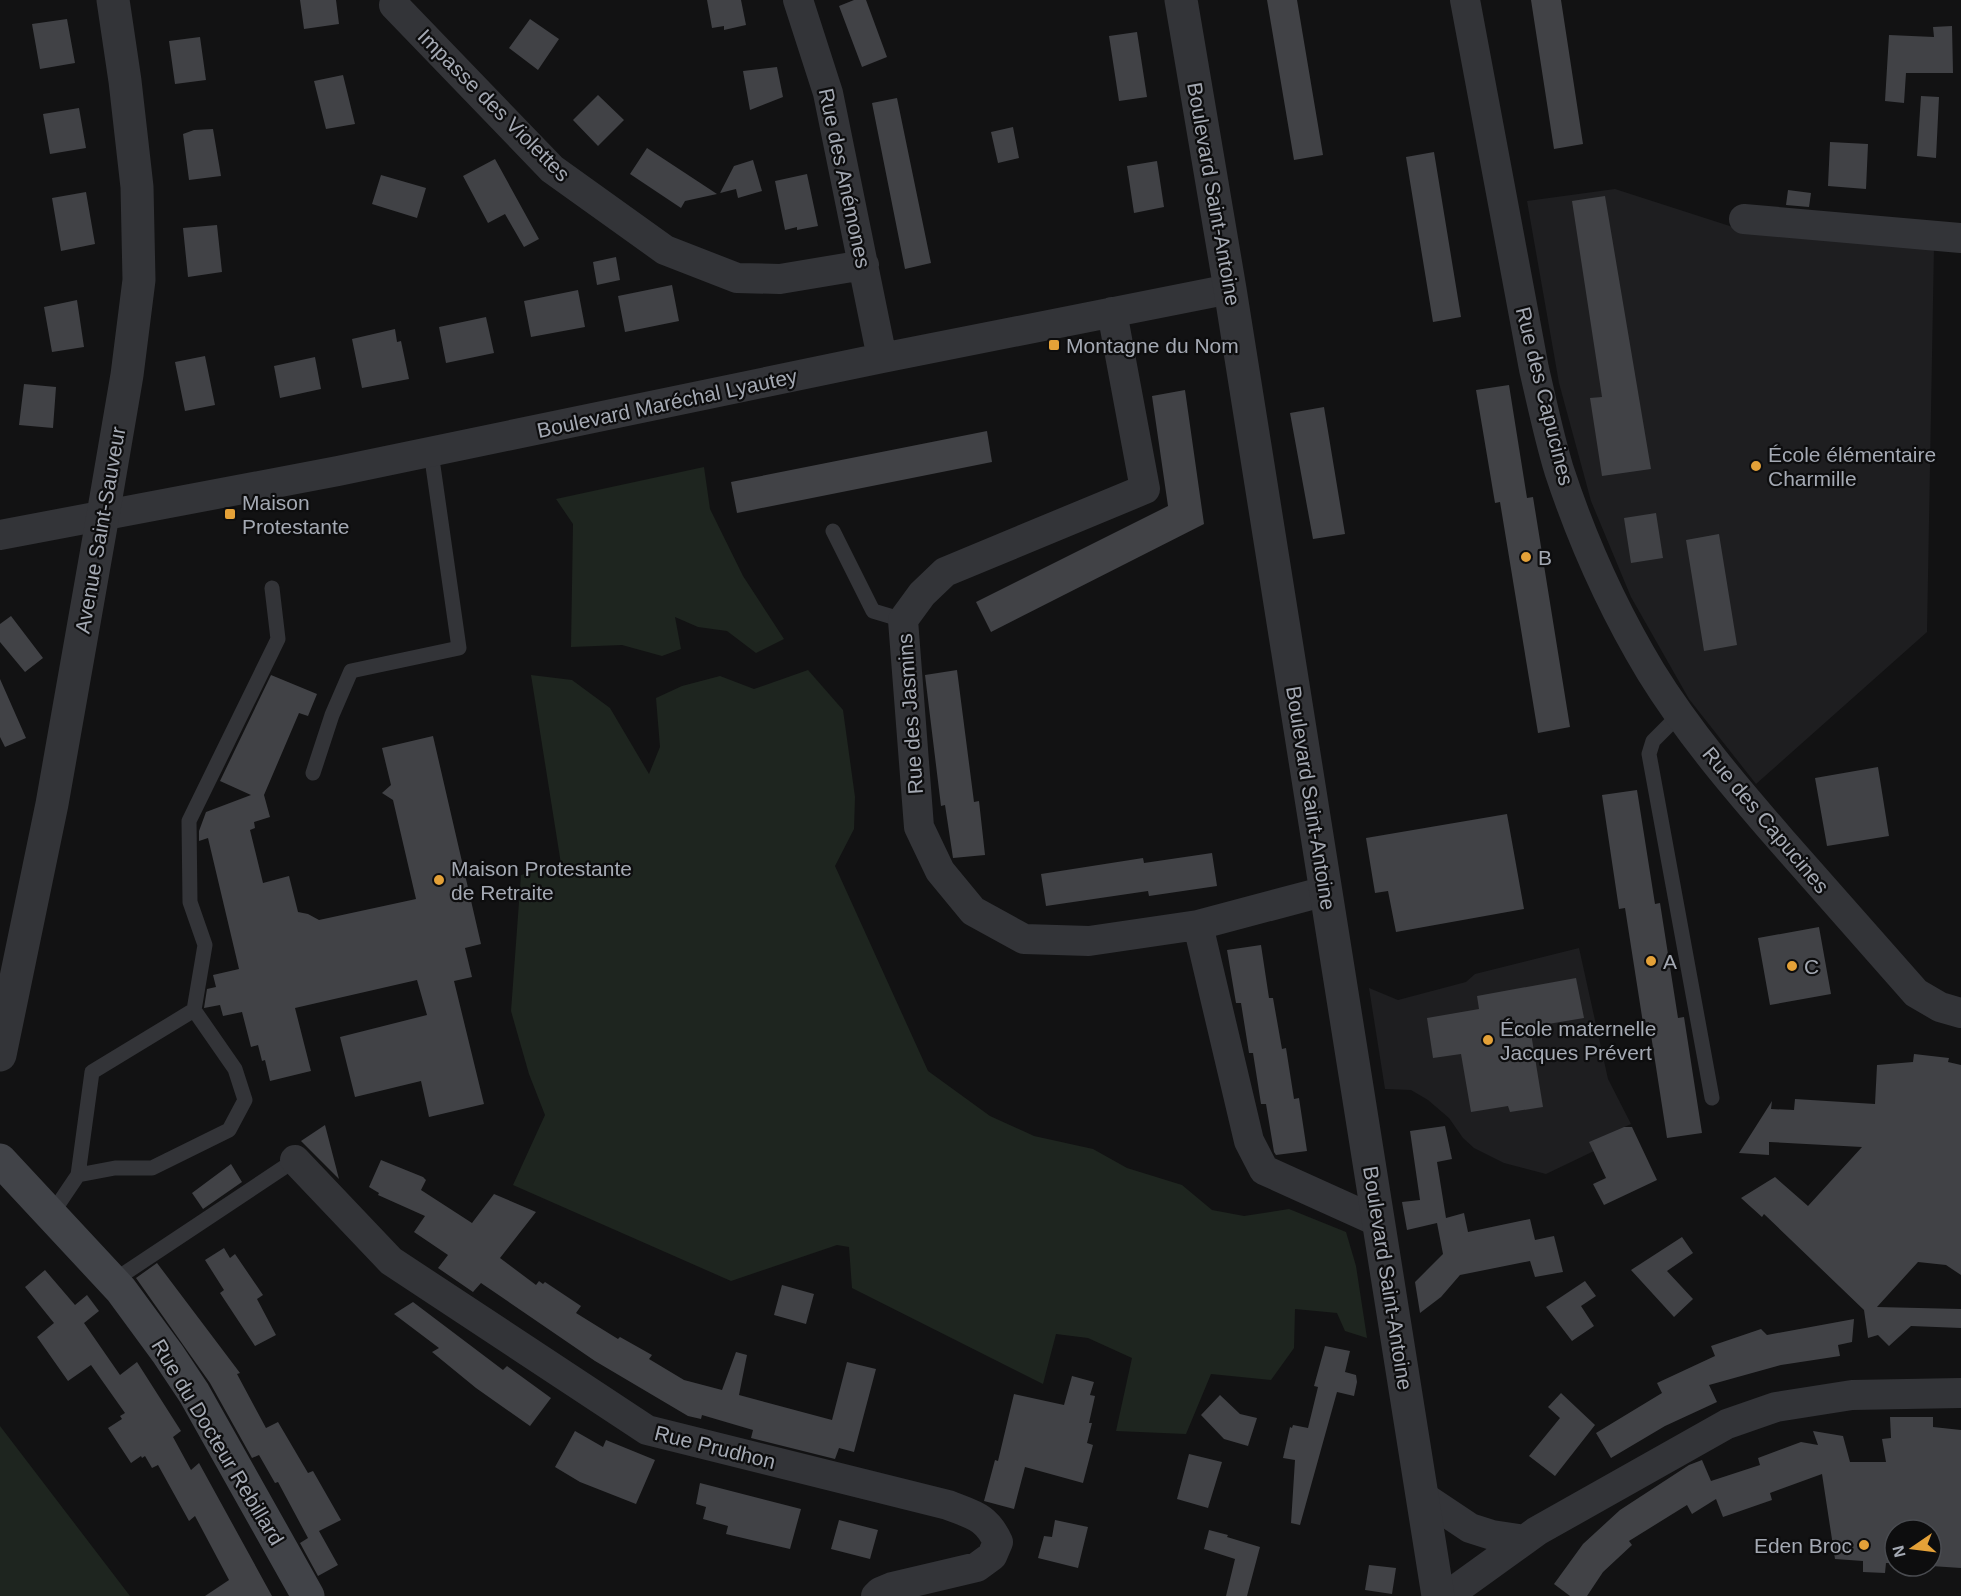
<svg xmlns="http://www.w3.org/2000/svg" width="1961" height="1596" viewBox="0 0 1961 1596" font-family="Arial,sans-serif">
  <rect width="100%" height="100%" fill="#121213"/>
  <path fill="#1e1e20" d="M1615,189l124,40 195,17 -7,386 -171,152 -67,-85 -58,-102 -40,-96 -32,-118 -32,-182z
    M1579,948l29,131 23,45 -41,18 4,9 -48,23 -42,-11 -30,-15 -11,-10 -14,-20 -21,-18 -17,-10 -26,-1 -16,-101 29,12 68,-18 9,-8z"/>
  <path fill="#1e251f" d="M704,467l6,42 33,67 41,63 -28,14 -29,-22 -29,-4 -23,-10 6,32 -19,7 -40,-11 -51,2 2,-123 -17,-25z
    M808,670l35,40 12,87 -1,32 -19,37 93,205 62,45 44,20 59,13 34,19 55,17 30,25 32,6 45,-7 57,23 10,34 11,72 -22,-7 -8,-18 -42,-4 -1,39 -23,32 -60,-6 -25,60 -70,-3 16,-73 -44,-20 -32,-4 -13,50 -191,-96 -3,-41 -12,-2 -106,36 -218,-96 32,-70 -16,-41 -18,-63 10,-136 40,-11 -30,-189 41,5 38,28 39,66 11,-27 -4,-49 26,-12 38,-10 34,13z
    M0,1426l130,170h-130z"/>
  <path fill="#414246" d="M300,0h36l3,24 -35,5z
    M707,0h34l5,25 -22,5v-4l-12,2z
    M854,0h12l21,57 -25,10 -23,-61z
    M1267,0h30l26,155 -29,5z
    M1531,0h30l22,144 -29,5z
    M67,19l8,44 -35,6 -8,-45z
    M530,19l29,20 -21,31 -29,-22z
    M1952,26l1,47h-47l-2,30 -19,-2 4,-66 45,2 -1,-10z
    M1137,32l10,65 -28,4 -10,-65z
    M200,37l6,43 -31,4 -6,-43z
    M777,67l6,30 -33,13 -7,-39z
    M343,75l12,49 -29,5 -12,-48z
    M598,95l26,25 -26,26 -25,-26z
    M1921,96l18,1 -3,61 -19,-2z
    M897,98l34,165 -26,6 -33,-166z
    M79,108l7,40 -36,6 -7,-40z
    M1013,127l6,31 -21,5 -7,-31z
    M213,129l8,47 -32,4 -6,-46 11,-4z
    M1830,142l38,2 -2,45 -38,-3z
    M647,148l70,46 -32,7 -4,7 -51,-34z
    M1434,152l27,165 -28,5 -27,-165z
    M495,159l44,80 -15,8 -19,-33 -17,9 -25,-47z
    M753,160l9,31 -24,7 -2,-9 -16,4 14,-27z
    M1157,161l7,46 -30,6 -7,-47z
    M807,174l11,52 -21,4v-3l-12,3 -10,-49z
    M381,175l45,13 -9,30 -45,-14z
    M1788,190l23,3 -2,14 -23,-2z
    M86,192l9,52 -34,7 -9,-53z
    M1605,196l46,273 -49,7 -12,-78 12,-1 -30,-196z
    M217,225l5,47 -34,5 -5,-49z
    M616,257l4,23 -23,5 -4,-23z
    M672,285l7,36 -54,11 -7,-36z
    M578,290l7,37 -54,10 -7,-36z
    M77,300l7,47 -32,5 -8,-45z
    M486,317l8,36 -48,10 -7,-36z
    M395,329l2,13 4,-1 8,38 -47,9 -10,-49z
    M205,356l10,49 -30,6 -10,-49z
    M315,357l6,32 -41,9 -6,-32z
    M24,384l32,3 -3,41 -34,-3z
    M1509,385l18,113 6,-1 37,230 -32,6 -38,-231 -5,1 -19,-113z
    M1185,390l19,134 -213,108 -15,-30 192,-96 -16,-110z
    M1324,407l21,127 -32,5 -23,-126z
    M987,431l5,31 -255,51 -6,-31z
    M1656,513l7,45 -32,5 -7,-45z
    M1719,534l18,111 -33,6 -18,-111z
    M11,616l32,42 -18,14 -25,-30v-18z
    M957,670l17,132 5,-1 6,54 -32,3 -8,-53 -4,1 -16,-131z
    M271,675l46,19 -9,22 -9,-3 -35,82 6,22 -16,5 1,6 -5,2 13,53 26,-7 9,36 10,2 11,6 97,-21 -23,-99 -11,-7 9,-8 -9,-37 51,-12 48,208 -16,4 7,29 -18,4 30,123 -55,13 -8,-36 -66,16 -15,-60 87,-22 -10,-35 -122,28 16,63 -41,10 -5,-21 -3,1 -4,-16 -7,2 -9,-35 -19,4 -3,-11 -16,3 3,-19 9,-2 -3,-12 26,-6 -31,-131 -9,3v-10l7,-19 45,-17 -31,-14z
    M0,679l26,59 -21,9 -5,-10z
    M1878,767l11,69 -62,10 -12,-68z
    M1637,790l18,114 5,-1 18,115 6,-1 18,116 -35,5 -18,-116 -6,1 -18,-115 -6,1 -17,-114z
    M1507,814l17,95 -128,23 -8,-41 -13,2 -9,-55z
    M1212,853l5,33 -68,10 -1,-5 -102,15 -5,-32 102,-16 1,5z
    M1819,927l12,67 -61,11 -12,-67z
    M1261,945l8,53h4l9,51 4,-1 8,51 5,-1 8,53 -31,4 -2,-3 -8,-48h-5l-8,-51h-4l-8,-50h-5l-9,-53z
    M1576,978l8,40 -54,9 13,80 -33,5 -2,-6 -37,6 -10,-58 -28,4 -6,-40 52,-9 -2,-13z
    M1914,1054l35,4 -1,4 13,3v210l-15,-10 -28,-3 -41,45 84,2v19l-50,-2 -22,20 -11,-11 -10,3 -4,-28 -100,-96 -2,3 -21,-19 34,-21 33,29 54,-59 -93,-5v13l-30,-2 33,-52 -1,8 23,1 1,-11 80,5 2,-39 36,-3z
    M325,1125l14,54 -38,-38z
    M1445,1126l7,33 -15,3 9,56 18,-5 4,19 62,-13 5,21 19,-4 9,36 -28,5 -5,-16 -70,14 -19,22 -21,16 -5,-31 28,-28 -6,-31 -30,7 -5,-28 18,-2 -10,-69z
    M1624,1127h8l25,53 -53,25 -11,-21 13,-6 -17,-36z
    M381,1160l42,17 3,3 -5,10 51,33 22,-29 42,18 -36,46 36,27 3,-4 4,3 2,-2 36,24 -5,7 42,26 2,-2 32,18 -3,4 35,21 38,10 14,-38 11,3 -8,40 93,25 15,-58 29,7 -22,83 -15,-4 -4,11 -84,-21 2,-8 -51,-15 -1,4 -13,-3 -93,-55 -114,-78 -8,9 -35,-24 10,-13 -34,-23 11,-16 -47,-21 1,-2 -10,-6z
    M231,1164l11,18 -39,27 -11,-16z
    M1682,1237l11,16 -26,18 26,28 -19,18 -43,-47z
    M224,1248l6,10 5,-4 28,41 -6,4 19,36 -21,11 -35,-53 4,-3 -19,-30z
    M157,1263l83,110 -3,1 29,54 12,-6 30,51 5,-2 28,49 -22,11 19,34 -20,11 -18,-33 8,-5 -30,-56 -3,1 -16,-28 -7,3 -42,-75 -74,-105z
    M45,1270l30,35 12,-10 12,16 -15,12 36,52 17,-13 44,69 -8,6 18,33 8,-7 73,133h-67l24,-16 -34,-64 -6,5 -31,-56 -6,3 -7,-12 -3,2 -1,-2 -10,7 -23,-35 14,-9 -2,-3 5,-3 -34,-48 -23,16 -31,-44 17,-14 -29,-36z
    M1585,1281l11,15 -15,10 13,20 -22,15 -26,-34z
    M782,1285l32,9 -8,30 -32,-9z
    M413,1302l90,68 4,-4 44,32 -21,28 -54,-38 -44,-36 7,-4 -45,-34z
    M1854,1319l-2,23 -14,3 2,11 -59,9 -72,20 8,17 -52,24 -54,32 -15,-25 66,-40 -5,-10 58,-27 -4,-10 50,-17 6,6z
    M1325,1346l25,5 -5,21 11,3 1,7 -3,14 -17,-4 -37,133 -9,-2 4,-63 -12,-2 7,-31 2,1 1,-3 15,3 10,-41 -4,-1z
    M1072,1376l22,6 -4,13 5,1 -6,27h3l-5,20 6,2 -10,38 -58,-16 -11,42 -30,-8 11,-41 3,1 16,-67 50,11z
    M1561,1393l34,32 -40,51 -26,-20 31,-38 -12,-11z
    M1220,1395l20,19 17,4 -9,28 -24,-7 -23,-24z
    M1890,1417h43v10l28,3v138l-30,-2v-36h-36v33h-9l-1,10 -22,-1v-11l-28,-2 -13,-85 -52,19 2,7 -49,17 -7,-18 -24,15 -5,-9 -58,36 3,4 -29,27 -16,24h-17l-16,-12 29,-40 37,-34 69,-45 13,-5 9,21 49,-16 -2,-7 43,-16 17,3 -5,-14 30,5 7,26h36l-4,-23 9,-1z
    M575,1431l28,16 3,-7 49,20 -19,44 -56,-22 -25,-15z
    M1189,1454l33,8 -14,46 -31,-9z
    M700,1483l101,26 -11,40 -64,-15 2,-8 -25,-7 3,-12 -10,-3z
    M839,1520l39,10 -8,29 -39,-10z
    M1055,1520l33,7 -10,41 -40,-10 6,-22 8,1z
    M1209,1530l19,5 -1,2 33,10 -13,49h-21l9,-37 -31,-10z
    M1369,1565l27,3 -4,26 -27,-4z"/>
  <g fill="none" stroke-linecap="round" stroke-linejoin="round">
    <path stroke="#333438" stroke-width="15" d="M833,531l40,80 30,9
      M1679,715l-26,26 -4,13 63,344
      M313,773l19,-58 19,-44 108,-23 -28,-196
      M78,1175l37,-7h37l77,-38 16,-30 -10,-31 -41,-59
      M51,1215l27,-40 14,-103 102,-62 11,-65 -15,-43 -1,-81 89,-182 -6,-51
      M113,1281l182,-121"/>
    <path stroke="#333438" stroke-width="30" d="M798,0l30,93 54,265
      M1465,0l69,369c8,34 15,68 25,101 23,70 54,139 92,202 37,60 84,115 130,168 45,51 90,102 135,153l24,14 21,6
      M394,5l158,164 113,81 72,28 43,1 84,-14
      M1744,219l217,19
      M1112,312l33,177 -200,83 -23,22 -19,26 16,207 21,44 33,40 51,28 65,2 109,-16 51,216 15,29 115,52
      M0,535l338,-64 544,-113 348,-69
      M1198,925l128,-34
      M295,1160l96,101 256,169 301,75c25,10 38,11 50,37l-6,14 -15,11 -85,20 -12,5 -4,4
      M1422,1496l48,32 22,7 33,5
      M1447,1596l90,-65 190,-107 49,-17 76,-12 109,-2"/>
    <path stroke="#333438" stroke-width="33" d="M1181,0l49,289 208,1307
      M0,1055l52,-251 51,-289 24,-140 12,-95 -2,-93 -12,-106 -12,-81"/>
    <path stroke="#414348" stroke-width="33" d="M0,1160l121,130 47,64 26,39 114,203"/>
  </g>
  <g fill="#e4a138" stroke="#0d0d0e" stroke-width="2">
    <rect x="1048" y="339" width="12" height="12" rx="3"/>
    <circle cx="1756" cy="466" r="6"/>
    <rect x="224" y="508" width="12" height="12" rx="3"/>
    <circle cx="1526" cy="557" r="6"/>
    <circle cx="439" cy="880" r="6"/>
    <circle cx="1651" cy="961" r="6"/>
    <circle cx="1792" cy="966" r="6"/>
    <circle cx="1488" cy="1040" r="6"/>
    <circle cx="1864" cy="1545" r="6"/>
  </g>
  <g text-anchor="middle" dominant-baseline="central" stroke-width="4.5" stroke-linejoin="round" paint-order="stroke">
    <g font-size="21" fill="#a4a9b3" stroke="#0d0d0e">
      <text transform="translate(494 105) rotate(45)">Impasse des Violettes</text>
      <text transform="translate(845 178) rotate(78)">Rue des Anémones</text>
      <text transform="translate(1214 194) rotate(80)">Boulevard Saint-Antoine</text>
      <text transform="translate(1545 396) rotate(76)">Rue des Capucines</text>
      <text transform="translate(667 403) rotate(-12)">Boulevard Maréchal Lyautey</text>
      <text transform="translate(100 530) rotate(-80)">Avenue Saint-Sauveur</text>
      <text transform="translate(910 714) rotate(-94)">Rue des Jasmins</text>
      <text transform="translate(1311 798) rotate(81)">Boulevard Saint-Antoine</text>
      <text transform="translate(1766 820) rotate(50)">Rue des Capucines</text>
      <text transform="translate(1388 1278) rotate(81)">Boulevard Saint-Antoine</text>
      <text transform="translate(218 1442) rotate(59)">Rue du Docteur Rebillard</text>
      <text transform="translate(715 1447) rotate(14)">Rue Prudhon</text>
    </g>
    <g font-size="21" fill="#a4a9b3" stroke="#0d0d0e" text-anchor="start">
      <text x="1066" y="345">Montagne du Nom</text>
      <text x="1768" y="454">École élémentaire<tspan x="1768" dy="24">Charmille</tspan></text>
      <text x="242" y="502">Maison<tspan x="242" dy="24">Protestante</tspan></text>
      <text x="1538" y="557">B</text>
      <text x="451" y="868">Maison Protestante<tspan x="451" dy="24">de Retraite</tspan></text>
      <text x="1663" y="961">A</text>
      <text x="1804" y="966">C</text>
      <text x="1500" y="1028">École maternelle<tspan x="1500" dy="24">Jacques Prévert</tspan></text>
      <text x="1852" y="1545" text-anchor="end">Eden Broc</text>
    </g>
  </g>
  <g transform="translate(1913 1548) rotate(256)"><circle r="28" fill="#0d0d0e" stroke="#494b50" stroke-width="1.5"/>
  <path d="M0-4.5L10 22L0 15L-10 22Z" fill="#e4a138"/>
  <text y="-9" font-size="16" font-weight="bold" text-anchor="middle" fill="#a4a9b3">N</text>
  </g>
</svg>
